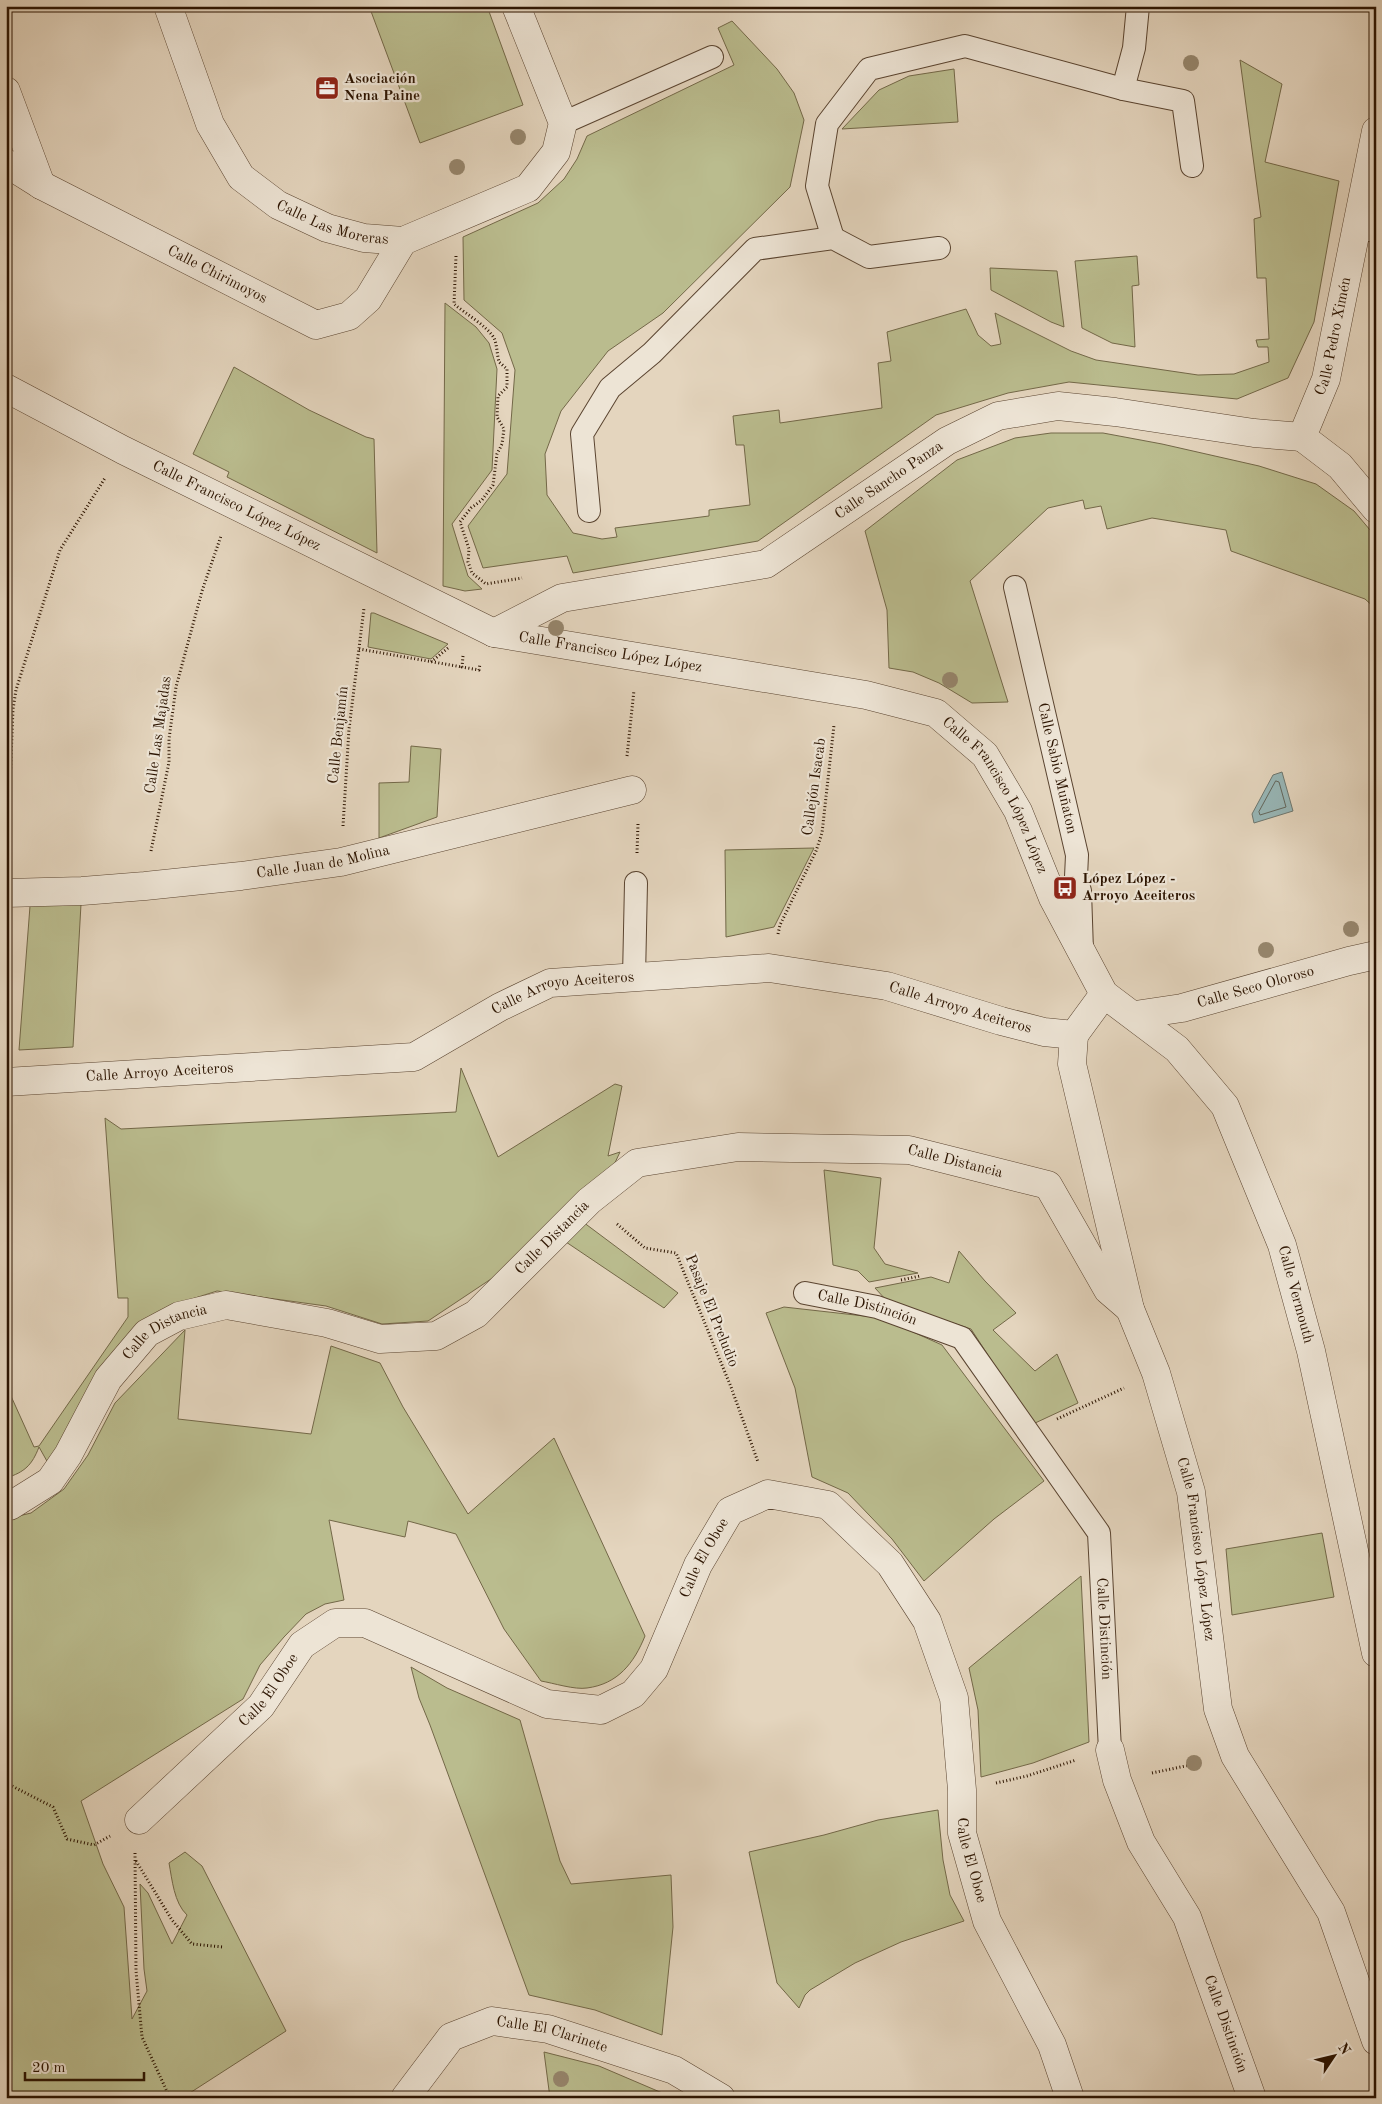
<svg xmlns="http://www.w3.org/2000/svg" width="1382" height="2104" viewBox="0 0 1382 2104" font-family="'Old Standard TT',serif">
  <rect width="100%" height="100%" fill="#e4d5be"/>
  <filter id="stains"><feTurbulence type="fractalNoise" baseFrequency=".004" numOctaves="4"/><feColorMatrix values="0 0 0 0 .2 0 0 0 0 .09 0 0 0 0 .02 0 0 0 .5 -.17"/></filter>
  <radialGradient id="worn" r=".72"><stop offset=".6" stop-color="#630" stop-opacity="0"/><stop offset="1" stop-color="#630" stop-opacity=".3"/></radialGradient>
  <path fill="#babc8e" stroke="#736848" d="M369,6h118l36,99 -103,38z
    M732,21l45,48 17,24 10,27 -14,67 -127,126 -55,38 -47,60 -16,43 2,41 26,38 29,6 15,-2 -2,-9 94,-12v-6l41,-5 -6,-60h-8l-3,-29 46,-6 1,13 102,-15 -4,-45 13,-2 -4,-29 79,-23 12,26 13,11 10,-2 -6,-31 76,38 25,9 102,15 36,-1 35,-12 -1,-15h-10l-2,-7 13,-1 -3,-61h-9l-3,-59 7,-2 -21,-157 42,24 -17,78 74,19 -25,141 -26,56 -51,21 -168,-17 -61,11 -72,22 -178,126 -185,32 -6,-17 -84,12 -15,-42 39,-52 8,-104 -13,-37 -38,-33 -1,-63 75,-34 26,-24 13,-20 10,-23 147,-71 -16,-37z
    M954,69l4,53 -116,7 37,-39 30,-14z
    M1137,256l2,29 -7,1 3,61 -23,-4 -30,-15 -7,-67z
    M990,268l67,3 7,56 -13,-5 -60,-32z
    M445,303l31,24 13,16 8,26 -5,101 -40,54 16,52 14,13 -17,2 -22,-5z
    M234,367l75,43 57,27 8,2 3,114 -150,-76 2,-5 -36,-18z
    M1051,433h52l59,11 97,22 57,18 38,27 22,26v72l-11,-10 -134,-48 -5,-21 -74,-12 -45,11 -6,-23 -16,3 -2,-9 -35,8 -78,73 38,121 -36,1 -33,-20 -26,-11 -24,-4 -2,-58 -22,-79 92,-71 58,-22z
    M371,613h3l74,31 -17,15 -63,-12z
    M411,746l30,3 -4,68 -58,21v-55l30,-1z
    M814,848l-40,79 -48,10 -1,-87z
    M81,904l-8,143 -54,3 11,-144z
    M461,1068l37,89 117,-73 7,2 -14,70 12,-4 -7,15 -89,90 -96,64 -46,3 -56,-18 -109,-15 -41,13 -128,159 -9,-16c-7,18 -14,25 -33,31v-93l28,62 5,-1 89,-129v-19h-10l-13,-180 16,11 335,-17z
    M824,1170l57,8 -7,70 11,16 33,9 -49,9 -11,-11 -25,-6z
    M583,1222l95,71 -14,15 -98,-66z
    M959,1251l26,30 31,32 -23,17 42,41 22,-17 21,49 -45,21 -62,-95 -84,-28 -12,-13 56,-11 18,6z
    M784,1307l98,11 60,27 102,136 -50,38 -70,62 -32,-42 -44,-46 -36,-16 -17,-89 -29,-75z
    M185,1330l-7,89 133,15 20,-88 49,17 23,44 65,107 86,-76 91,198c-11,27 -27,48 -58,52 -12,2 -34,-5 -46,-7l-37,-52 -48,-95 -48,-13 -3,16 -76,-17 15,80 -19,4 -19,10 -22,23 -24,28 -17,34 -162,102 22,63 21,43 8,112 15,-28 -3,-22 -4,-85 8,9 24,51 15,-29c-13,-12 -15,-36 -18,-52l16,-11 17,14 84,165 -104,67h-176v-579l25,-6 33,-24 24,-34 27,-52z
    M1322,1533l12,64 -102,18 -6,-66z
    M1081,1576l8,166 -56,21 -52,14 -3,-67 -9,-42z
    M411,1667l36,21 73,32 40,141 11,23 100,-9 2,52 -11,108 -67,-25 -66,-15 -99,-270 -11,-27z
    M938,1810l5,50 7,35 14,26 -63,21 -46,21 -45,27 -5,5 -6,13 -22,-25 -28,-131 75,-17 54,-15z
    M544,2052l55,14 75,32h-124z"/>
  <path fill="#97b7b8" stroke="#6c766f" d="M1282,772l11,39 -39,12 -2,-9 21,-39z"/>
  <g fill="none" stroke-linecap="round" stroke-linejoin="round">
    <path stroke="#62665c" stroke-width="1" d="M1276,781l3,1 7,25 -26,8 -1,-3z"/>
    <defs>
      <g id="service">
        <path d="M1123,89l11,-41 4,-42"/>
        <path d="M563,123l149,-66"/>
        <path d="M1356,228l20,3"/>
        <path d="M833,238l-16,-52 10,-62 42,-55 96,-23 158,43 60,12 9,65"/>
        <path d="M589,511l-7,-77 28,-46 42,-35 103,-104 78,-11 36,19 70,-9"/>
        <path id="s1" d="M1015,587l62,268 -1,22 4,14 2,60"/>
        <path d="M634,977l2,-94"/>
        <path id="s2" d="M805,1293l72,14 85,31 137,195 11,217"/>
      </g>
      <g id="minor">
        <path id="s3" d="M168,6l42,118 31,53 37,28 49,23 37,10 39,3 125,-53 28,-36 7,-29 -47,-117"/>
        <path d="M6,91l35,94"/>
        <path id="s4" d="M6,163l35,22 275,140 33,-9 19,-17 35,-58"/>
        <path id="s5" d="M6,388l117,62 371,183 372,62 70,18 49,42 33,56 35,87 51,96 73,55 48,57 57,139 29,106 65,302"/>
        <path id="s6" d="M1302,437l24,-58 50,-248"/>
        <path d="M1302,437l38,29 36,43"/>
        <path id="s7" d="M494,633l68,-35 204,-34 181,-123 51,-25 60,-10 57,6 139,21 48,4"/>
        <path id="s8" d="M6,893l76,-2 63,-5 96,-10 100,-14 291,-72"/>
        <path id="s9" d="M1135,1015l47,-7 167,-47 27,-6"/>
        <path id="s10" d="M1074,1035l-2,29 58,245 26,64 35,119 27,217 17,47 96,156 45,129"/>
        <path id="s11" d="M6,1082l408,-25 86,-50 50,-24 219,-15 118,18 114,35 43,11 30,3 30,-41"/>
        <path id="s12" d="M6,1506h4l40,-25 18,-26 40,-76 39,-46 32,-17 47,-11 101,18 53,16 56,-3 40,-22 113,-113 48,-38 101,-16 171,3 139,35 60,105 22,19"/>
        <path id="s13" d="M1110,1750l7,30 24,62 46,75 65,181"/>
        <path id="s14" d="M139,1820l122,-114 41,-61 33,-22h30l182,81 54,6 32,-16 21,-25 44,-104 32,-54 38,-17 60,11 62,59 37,57 27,77 8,92v43l25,88 65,124 18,53"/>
        <path id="s15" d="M405,2098l46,-61 41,-16 56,8 126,41 47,28"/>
      </g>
    </defs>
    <use href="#service" stroke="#5a4430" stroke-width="24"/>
    <use href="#minor" stroke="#5a4430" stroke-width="29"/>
    <path stroke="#2c1401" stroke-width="3" stroke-dasharray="1 2.5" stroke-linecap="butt" d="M456,256l-2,48c12,10 33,22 40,34 3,6 3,17 5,24l8,7v18l-9,9 -1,21 7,12 -2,15 -5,10 -4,31 -11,15 -11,8 -11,14 9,27 -1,13 4,11 14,11 36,-6
      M359,649l103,18
      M463,656l-1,11 17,3 1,-6
      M431,662l17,-14
      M627,756l7,-66
      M343,826l6,-97 15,-121
      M151,851l18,-89v-23l7,-52 26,-96 19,-55
      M637,853l1,-29
      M7,859l6,-150 3,-19 44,-140 45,-72
      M778,934l2,-9 36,-74 6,-18 12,-108
      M617,1224l28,24 31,5 55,134 27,75
      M901,1280l19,-4
      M1057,1419l67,-31
      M1152,1773l48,-10
      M6,1783l47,24 14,32 27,6 16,-9
      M996,1783l31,-7 49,-16
      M135,1853l1,118 6,66 28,61
      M136,1861l36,59 20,24 31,3"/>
    <use href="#service" stroke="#ede4d5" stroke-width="22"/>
    <use href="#minor" stroke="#ede4d5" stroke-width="28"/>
  </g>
  <g fill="#96866d">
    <circle cx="1191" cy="63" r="8"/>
    <circle cx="518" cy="137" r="8"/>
    <circle cx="457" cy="167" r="8"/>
    <circle cx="556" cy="628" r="8"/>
    <circle cx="950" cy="680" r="8"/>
    <circle cx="1351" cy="929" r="8"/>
    <circle cx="1266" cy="950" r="8"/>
    <circle cx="1194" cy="1763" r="8"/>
    <circle cx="561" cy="2079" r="8"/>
  </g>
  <defs>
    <symbol id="office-square" viewBox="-11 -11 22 22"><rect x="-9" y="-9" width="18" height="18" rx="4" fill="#8f2418" stroke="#ede4d5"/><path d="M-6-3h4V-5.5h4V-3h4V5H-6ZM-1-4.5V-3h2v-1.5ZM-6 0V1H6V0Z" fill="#fff"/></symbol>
    <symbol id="bus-square" viewBox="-11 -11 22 22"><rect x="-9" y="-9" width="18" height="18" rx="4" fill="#8f2418" stroke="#ede4d5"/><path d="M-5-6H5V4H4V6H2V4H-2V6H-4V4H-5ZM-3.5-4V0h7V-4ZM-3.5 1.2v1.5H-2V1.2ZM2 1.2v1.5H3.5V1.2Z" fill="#fff"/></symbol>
  </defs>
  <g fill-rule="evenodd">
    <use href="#office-square" x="313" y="74" width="28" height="28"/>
    <use href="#bus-square" x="1051" y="874" width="28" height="28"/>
  </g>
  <g text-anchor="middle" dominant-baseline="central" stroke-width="4.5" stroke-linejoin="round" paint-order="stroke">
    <g font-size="15" font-weight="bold" fill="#2c1401" stroke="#ede4d5" text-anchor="start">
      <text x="344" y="79">Asociación<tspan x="344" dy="17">Nena Paine</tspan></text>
      <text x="1082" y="879">López López -<tspan x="1082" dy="17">Arroyo Aceiteros</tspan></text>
    </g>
    <g font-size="15" fill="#2c1401" stroke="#ede4d5">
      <text stroke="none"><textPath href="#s3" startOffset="291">Calle Las Moreras</textPath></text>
      <text stroke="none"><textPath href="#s4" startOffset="239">Calle Chirimoyos</textPath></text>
      <text stroke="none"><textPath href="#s6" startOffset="106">Calle Pedro Ximén</textPath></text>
      <text stroke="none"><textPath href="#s7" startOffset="432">Calle Sancho Panza</textPath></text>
      <text stroke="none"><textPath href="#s5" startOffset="259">Calle Francisco López López</textPath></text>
      <text stroke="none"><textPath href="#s5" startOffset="664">Calle Francisco López López</textPath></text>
      <text transform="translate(159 735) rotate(-82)">Calle Las Majadas</text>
      <text transform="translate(339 735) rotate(-84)">Calle Benjamín</text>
      <text stroke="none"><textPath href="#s1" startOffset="186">Calle Sabio Muñaton</textPath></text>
      <text transform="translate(815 787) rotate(-82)">Callejón Isacab</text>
      <text stroke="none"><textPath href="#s5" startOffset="1099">Calle Francisco López López</textPath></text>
      <text stroke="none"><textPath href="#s8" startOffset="319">Calle Juan de Molina</textPath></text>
      <text stroke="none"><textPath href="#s9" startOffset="124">Calle Seco Oloroso</textPath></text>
      <text stroke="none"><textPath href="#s11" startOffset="574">Calle Arroyo Aceiteros</textPath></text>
      <text stroke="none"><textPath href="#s11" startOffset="979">Calle Arroyo Aceiteros</textPath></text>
      <text stroke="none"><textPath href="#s11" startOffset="154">Calle Arroyo Aceiteros</textPath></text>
      <text stroke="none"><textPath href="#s12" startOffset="1115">Calle Distancia</textPath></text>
      <text stroke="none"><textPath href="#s12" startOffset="681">Calle Distancia</textPath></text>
      <text stroke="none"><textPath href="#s5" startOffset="1695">Calle Vermouth</textPath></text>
      <text stroke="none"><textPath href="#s2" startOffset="64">Calle Distinción</textPath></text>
      <text transform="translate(711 1311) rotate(68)">Pasaje El Preludio</text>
      <text stroke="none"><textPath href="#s12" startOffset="245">Calle Distancia</textPath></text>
      <text stroke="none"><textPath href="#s10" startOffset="531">Calle Francisco López López</textPath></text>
      <text stroke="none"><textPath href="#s14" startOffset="754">Calle El Oboe</textPath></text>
      <text stroke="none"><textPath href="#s2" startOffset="498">Calle Distinción</textPath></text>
      <text stroke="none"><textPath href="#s14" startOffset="184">Calle El Oboe</textPath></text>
      <text stroke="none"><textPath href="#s14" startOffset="1309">Calle El Oboe</textPath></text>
      <text stroke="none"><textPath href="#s13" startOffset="299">Calle Distinción</textPath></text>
      <text stroke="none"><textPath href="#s15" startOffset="182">Calle El Clarinete</textPath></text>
    </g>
  </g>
  <rect width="1382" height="2104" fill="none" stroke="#e4d5be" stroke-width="25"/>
  <rect x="8" y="8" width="1367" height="2089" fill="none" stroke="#2c1401" stroke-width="2.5"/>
  <rect x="12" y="12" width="1357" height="2079" fill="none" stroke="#2c1401"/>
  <g transform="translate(1334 2056) rotate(55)" stroke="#ede4d5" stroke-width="4" paint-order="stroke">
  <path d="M0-4L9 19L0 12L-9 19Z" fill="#2c1401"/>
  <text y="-8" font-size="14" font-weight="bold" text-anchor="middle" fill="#2c1401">N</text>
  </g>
  <path d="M25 2072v8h119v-8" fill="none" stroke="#2c1401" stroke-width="2.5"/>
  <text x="32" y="2072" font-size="15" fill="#2c1401" stroke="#ede4d5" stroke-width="4" paint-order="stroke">20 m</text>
  <rect width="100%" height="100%" filter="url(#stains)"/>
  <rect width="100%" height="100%" fill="url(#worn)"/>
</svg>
